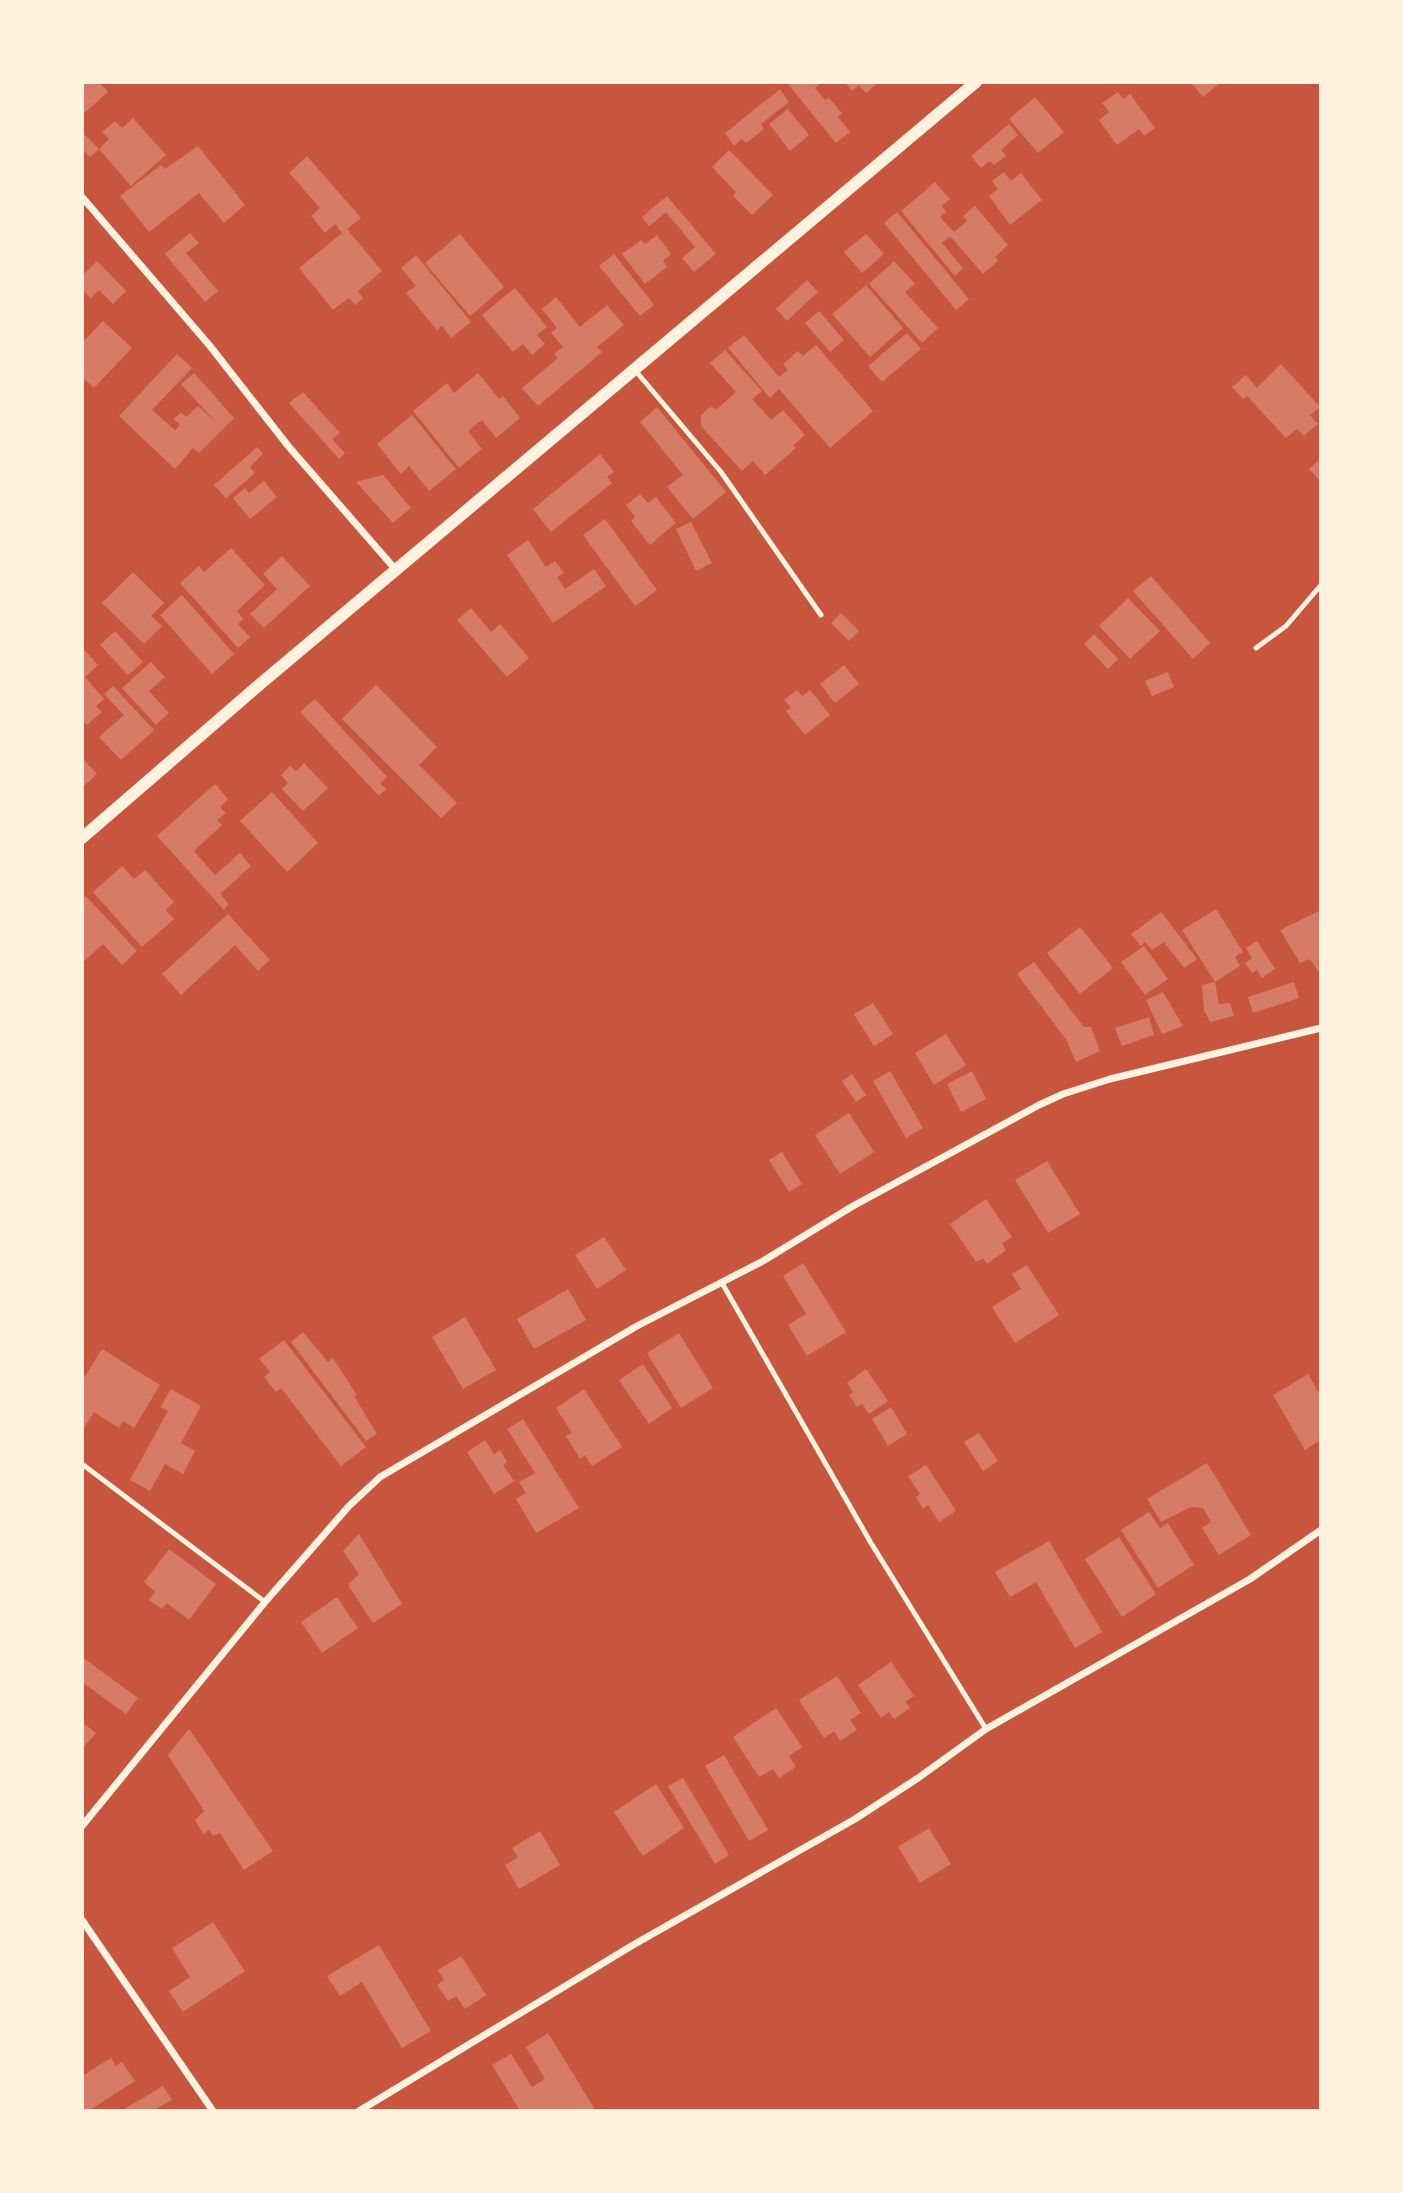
<svg xmlns="http://www.w3.org/2000/svg" width="1403" height="2193" viewBox="0 0 1403 2193" font-family="Lato,sans-serif">
  <rect width="100%" height="100%" fill="#c8553d"/>
  <path fill="#d67c66" d="M82,82h17l9,10 -26,23z
    M790,82h31l-6,6 10,12 4,-2 13,15 -4,4 12,15 -14,11 -48,-59z
    M845,82h34l-13,11 -7,-8 -7,6z
    M1190,82h31l-18,15z
    M780,89l9,13 -28,22 3,5 -18,14 -4,-4 -8,7 -9,-13z
    M1118,92l5,7 7,-5 25,34 -11,8 -5,-7 -22,16 -18,-25 10,-8 -7,-9z
    M1035,97l29,35 -26,21 -29,-34z
    M788,109l21,26 -19,16 -21,-27z
    M133,118l33,37 -35,31 -32,-37 10,-10 -7,-7 13,-11 7,7z
    M1009,124l9,11 -17,15 5,6 -12,9 -4,-4 -9,7 -10,-12z
    M82,132l17,17 -9,8 -8,-8z
    M198,146l47,59 -21,18 -25,-30 -50,39 -29,-36 41,-31 4,4z
    M729,150l44,45 -21,20 -19,-19 3,-4 -24,-25z
    M307,156l54,62 -14,11 35,42 -24,20 5,7 -8,7 -6,-7 -16,12 -34,-42 43,-35 -7,-9 -10,9 -14,-17 9,-8 -31,-35z
    M1004,172l7,9 10,-8 21,27 -32,25 -21,-29 9,-7 -6,-8z
    M935,182l15,17 -8,7 4,6 -6,5 14,15 13,-11 -4,-5 12,-10 33,39 -13,12 3,4 -15,13 -33,-38 -8,7 21,25 -8,8 -54,-65z
    M667,196l49,58 -22,18 -12,-14 13,-11 -29,-35 -17,14 -7,-9z
    M897,212l72,87 -13,11 -72,-87z
    M190,233l9,10 -13,10 32,38 -13,11 -40,-48z
    M460,234l44,53 -34,29 -45,-53z
    M866,234l18,20 -22,19 -18,-21z
    M657,235l14,19 -8,7 4,6 -22,17 -23,-30 19,-14 4,4z
    M614,254l40,51 -14,11 -41,-50z
    M416,255l55,67 -20,16 -9,-12 -5,4 -31,-37 10,-7 -15,-18z
    M97,261l29,30 -13,13 -14,-14 -8,8 -9,-8v-14z
    M894,261l21,23 -10,8 33,36 -16,15 -53,-59z
    M807,280l11,12 -31,29 -11,-12z
    M866,285l37,43 -33,29 -38,-43z
    M515,288l32,39 -10,8 8,9 -13,11 -9,-11 -10,8 -31,-37z
    M556,297l24,30 27,-22 17,20 -27,22 5,5 -64,54 -16,-18 36,-30 -4,-4 9,-7 -12,-14 6,-5 -15,-19z
    M819,311l25,29 -14,12 -25,-29z
    M103,321l29,27 -38,40 -12,-11v-34z
    M907,333l14,16 -39,33 -14,-16z
    M744,335l35,42 9,-7 -5,-6 15,-13 5,5 13,-11 57,66 -43,37 -51,-59 -9,9 -42,-50z
    M725,350l37,41 -10,8 19,21 12,-10 22,25 -12,11 3,2 -31,27 -12,-14 -11,10 -41,-45v-11l9,-8 7,2 19,-17 -26,-29z
    M177,354l15,14 -40,42 23,20 5,-5 -6,-6 7,-7 5,5 12,-11 19,18 -36,-40 13,-11 40,45 -35,35 -6,-5 -18,21 -56,-53z
    M1281,364l39,43 -10,8 8,9 -14,12 -7,-7 -11,9 -39,-42 -4,3 -11,-12 14,-12 11,13z
    M478,373l21,26 4,-3 17,22 -24,20 -14,-18 -14,11 14,18 -23,19 -46,-57 34,-28 7,10z
    M303,392l37,41 -8,6 13,14 -6,6 -50,-56z
    M657,407l69,85 -33,27 -26,-32 16,-12 -43,-53z
    M412,415l44,54 -27,22 -20,-25 -8,8 -24,-30z
    M257,447l6,7 -13,13 5,6 -29,25 -12,-13z
    M600,454l14,18 -7,5 5,6 -61,49 -18,-23z
    M1321,458v24l-12,-13z
    M383,475l28,33 -18,15 -37,-41z
    M264,481l13,16 -27,22 -17,-21 12,-10 4,5z
    M640,494l8,9 8,-6 20,26 -26,22 -19,-24 4,-4 -9,-12z
    M605,519l52,71 -22,16 -52,-71z
    M691,522l21,41 -16,8 -20,-42z
    M528,540l18,27 9,-6 9,12 -7,4 8,12 29,-20 12,17 -53,37 -46,-68z
    M231,548l34,37 -28,26 6,8 -5,5 12,13 -12,11 -58,-65 19,-17 5,6z
    M282,556l28,30 -46,42 -14,-14 27,-25 -14,-15z
    M133,572l31,31 -13,13 11,10 -18,18 -42,-41z
    M1151,576l59,67 -17,16 -60,-68z
    M182,595l52,59 -22,20 -52,-59z
    M1128,598l32,33 -30,28 -31,-33z
    M471,608l20,24 9,-8 29,34 -22,19 -50,-57z
    M841,613l18,18 -10,10 -18,-18z
    M115,631l28,31 -15,13 -28,-30z
    M1094,634l24,25 -10,10 -24,-25z
    M82,647l16,18 -13,12 19,22 -8,7 6,6 -15,13 -5,-6z
    M151,662l14,15 -16,14 20,22 -13,12 -34,-37z
    M844,665l15,19 -24,19 -15,-19z
    M1168,672l6,15 -22,9 -7,-15z
    M376,685l61,62 -18,18 38,38 -16,15 -99,-99z
    M113,686l41,44 -33,30 -22,-23 25,-22 -20,-21z
    M797,690l5,6 8,-6 20,25 -25,20 -19,-24 5,-3 -7,-8z
    M315,699l72,78 -7,6 6,6 -7,7 -79,-84z
    M82,758l15,16 -15,14z
    M304,763l24,25 -25,23 -21,-22 6,-6 -7,-8 9,-9 6,5z
    M215,784l13,15 -8,8 6,6 -9,7 5,5 -28,26 21,24 25,-22 11,13 -31,28 9,10 -5,6 -67,-74z
    M272,792l46,51 -31,29 -47,-51z
    M122,866l12,13 11,-9 29,32 -8,8 8,9 -32,28 -49,-55z
    M86,896l51,55 -15,14 -19,-21 -21,19v-64z
    M1216,909l27,43 -8,5 5,9 -25,16 -33,-52z
    M1321,910v65l-11,-16 -10,4 -20,-33z
    M1161,912l36,47 -13,9 -20,-26 -12,8 -7,-8 -4,4 -10,-12z
    M228,914l42,46 -12,11 -23,-26 -54,50 -19,-21z
    M1080,927l33,41 -33,26 -33,-41z
    M1257,941l18,28 -13,9 -5,-8 -5,3 -7,-10 7,-5 -6,-10z
    M1144,946l24,33 -23,16 -24,-33z
    M1034,962l50,65h7l9,24 -24,11 -9,-21 -50,-67z
    M1215,982l4,22 11,-1 4,13 -24,6 -6,-12 -2,-25z
    M1294,982l5,16 -46,15 -5,-16z
    M1163,992l20,34 -21,8 -16,-34z
    M873,1003l20,31 -19,12 -20,-32z
    M1149,1017l5,18 -32,11 -7,-18z
    M946,1034l20,31 -32,20 -19,-32z
    M890,1071l33,57 -17,10 -33,-57z
    M972,1071l14,28 -25,13 -14,-28z
    M852,1074l14,21 -10,7 -14,-21z
    M849,1113l25,39 -34,22 -25,-39z
    M782,1152l20,32 -13,8 -20,-32z
    M1047,1161l33,53 -32,19 -33,-53z
    M986,1199l26,38 -10,6 4,7 -19,14 -4,-6 -7,4 -26,-38z
    M604,1237l22,33 -29,19 -22,-34z
    M803,1263l43,69 -39,24 -19,-31 18,-11 -23,-38z
    M1027,1265l32,50 -44,28 -23,-36 29,-18 -9,-15z
    M568,1289l18,31 -52,29 -17,-30z
    M465,1317l31,53 -33,19 -31,-52z
    M303,1332l25,30 5,-4 24,37 -3,1 23,38 -11,7 -75,-99z
    M679,1333l34,55 -32,20 -34,-55z
    M284,1340l82,107 -25,19 -60,-78 -5,4 -12,-15 6,-5 -11,-13z
    M102,1349l58,36 -26,43 -11,-7 -4,7 -25,-16 -12,19v-50z
    M643,1364l29,44 -23,16 -30,-44z
    M866,1369l22,32 -19,13 -7,-10 -5,3 -8,-12 4,-3 -6,-9z
    M1308,1374l13,22v44l-16,10 -32,-55z
    M171,1389l30,17 -20,37 14,8 -12,23 -18,-10 -15,27 -20,-11 38,-69 -8,-4z
    M584,1389l38,58 -30,19 -7,-11 -5,4 -14,-23 6,-3 -16,-25z
    M891,1407l16,27 -19,12 -16,-27z
    M523,1419l56,89 -43,25 -20,-34 10,-6 -7,-11 16,-9 -28,-44z
    M979,1433l19,28 -15,10 -19,-29z
    M485,1440l9,14 6,-4 7,12 -4,3 11,16 -20,13 -27,-42z
    M1207,1463l44,72 -32,20 -17,-27 9,-6 -8,-14 -12,-1 -30,15 -14,-23z
    M926,1465l30,46 -17,11 -11,-17 -5,4 -7,-12 4,-3 -12,-18z
    M1149,1512l11,16 8,-5 26,42 -36,23 -37,-58z
    M359,1534l43,70 -29,19 -25,-38 11,-11 -16,-23z
    M1119,1537l37,57 -34,23 -37,-58z
    M1049,1541l53,91 -27,16 -39,-66 -26,15 -15,-25z
    M169,1549l47,35 -27,36 -22,-17 -5,6 -13,-9 6,-8 -11,-10z
    M337,1597l21,31 -36,25 -21,-31z
    M82,1657l56,41 -12,16 -44,-32z
    M891,1662l23,34 -9,6 5,6 -16,11 -5,-7 -8,6 -23,-33z
    M837,1676l24,37 -11,7 7,10 -17,11 -6,-10 -10,7 -25,-38z
    M776,1708l26,39 -13,9 7,11 -17,11 -6,-9 -14,8 -26,-40z
    M82,1722l14,11 -14,16z
    M189,1729l84,122 -29,19 -24,-37 -7,3 -4,-6 -6,4 -8,-14 9,-9 -36,-56z
    M724,1755l44,75 -19,11 -44,-75z
    M683,1778l46,77 -14,9 -47,-78z
    M656,1784l28,44 -41,28 -29,-44z
    M929,1828l22,36 -31,19 -22,-36z
    M540,1831l20,34 -41,24 -14,-24 13,-8 -6,-9z
    M213,1922l32,49 -62,41 -14,-21 21,-14 -18,-29z
    M379,1945l52,86 -29,17 -40,-66 -22,14 -13,-20z
    M461,1956l25,39 -21,14 -9,-13 -8,5 -11,-16 7,-5 -6,-10z
    M548,2033l48,78h-76l-28,-46 19,-11 21,33 13,-8 -19,-32z
    M111,2058l5,8 6,-4 13,19 -47,30h-6v-35z
    M163,2086l9,14 -19,11h-32z"/>
  <g fill="none" stroke-linecap="round" stroke-linejoin="round">
    <path stroke="#fff3e0" stroke-width="5" d="M634,369l87,103 100,143
      M1256,648l30,-22 35,-41
      M722,1283l149,260 115,186
      M82,1464l183,138"/>
    <path stroke="#fff3e0" stroke-width="7" d="M82,197l128,149 79,101 107,123
      M82,1826l183,-224 84,-96 31,-29 257,-151 126,-65 90,-55 186,-101 24,-11 47,-15 211,-51
      M82,1920l131,191
      M359,2111l274,-166 222,-126 63,-41 68,-49 264,-150 71,-49"/>
    <path stroke="#fff3e0" stroke-width="12" d="M82,838l177,-153 717,-603"/>
  </g>
  <rect width="1403" height="2193" fill="none" stroke="#fff3e0" stroke-width="168"/>
</svg>
